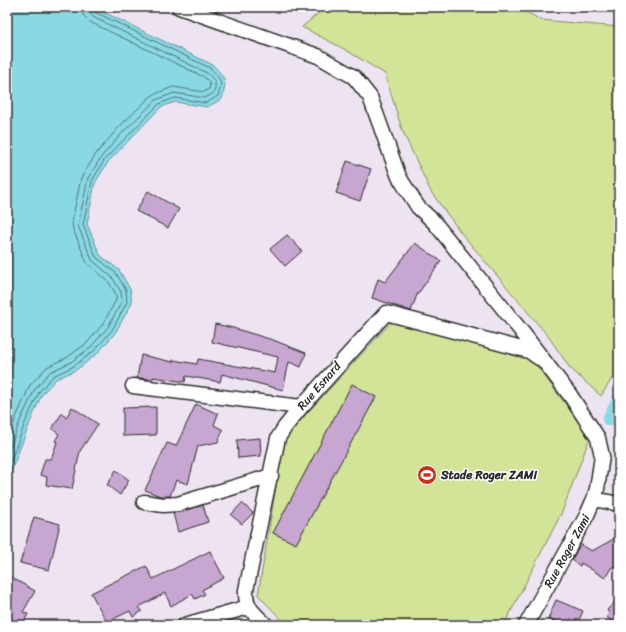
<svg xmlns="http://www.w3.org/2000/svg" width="626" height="632" viewBox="0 0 626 632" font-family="Sriracha,sans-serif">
  <rect width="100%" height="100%" fill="#eee4f1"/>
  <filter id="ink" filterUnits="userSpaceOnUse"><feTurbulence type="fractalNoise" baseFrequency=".025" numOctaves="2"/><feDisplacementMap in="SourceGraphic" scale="8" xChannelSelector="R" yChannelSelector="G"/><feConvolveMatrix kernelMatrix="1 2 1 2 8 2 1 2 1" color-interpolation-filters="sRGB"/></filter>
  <g filter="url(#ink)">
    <path fill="#d2e498" stroke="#7e8862" d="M326,7h191l24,13 78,7v340l-18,29 -31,-28 -22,-32 -86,-102 -31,-42 -29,-62 -17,-56 -39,-24 -44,-23z
      M587,7h32v5z
      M395,318l133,36 62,83 -28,75 -58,113h-217l-29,-30 26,-157z"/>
    <path fill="#89d9e4" stroke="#63939a" d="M7,7h86l120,58c13,14 14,15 9,34l-15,8 -32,-5 -14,5 -53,55 -13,21 -8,41 13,31 19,15 11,19 2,14 -17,30 -18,21 -21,16 -20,9 -14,15 -13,31 -22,57z"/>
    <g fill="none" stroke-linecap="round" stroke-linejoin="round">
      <path stroke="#517175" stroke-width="1" d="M7,439l23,-54 17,-18 21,-10 19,-14 16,-19 13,-24v-6l-8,-13 -21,-18 -14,-34 -1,-8 9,-43 15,-24 23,-27 31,-30 5,-3 18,-7 31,5 5,-3c2,-6 -1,-8 -5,-12l-114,-55 -7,-7 -1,-8
        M7,456l13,-35 15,-32 15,-17 21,-10 20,-15 17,-20 14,-26 -1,-9 -9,-15 -20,-17 -14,-34 10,-48 14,-22 22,-25 32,-31 18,-7 31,5 9,-5c3,-10 1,-13 -7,-20l-114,-56 -4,-4 -1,-6
        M7,471l18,-48 14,-31 14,-16 21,-10 20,-15 18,-21 15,-28 -1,-12 -10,-17 -20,-16 -13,-32 9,-44 13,-22 54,-55 16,-6 31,5 12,-7c5,-14 3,-17 -8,-28l-115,-56 -2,-5"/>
      <path stroke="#89d9e4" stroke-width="14" d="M609,419l10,-18"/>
    </g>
    <path fill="#c7a6d1" stroke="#2b2b2b" d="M347,161l24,8 -11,32 -24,-8z
      M148,191l31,18 -11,19 -32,-17z
      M287,235l15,16 -17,15 -15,-17z
      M415,243l26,18 -24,34 -6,16 -39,-13 6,-19 7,3z
      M215,324l18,4 40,12 33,13 -5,14 -12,-5 -6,28 -61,-16 -2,8 -34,-6 -1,6 -32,-5v2l-16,-1 4,-23 32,7v-2l24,4 1,-5 77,14 3,-16 -66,-15z
      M352,384l24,13 -80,147 -23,-11z
      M196,404l22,10 -4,11 9,5 -5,12 -20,4 -10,38 -12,-4 -6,16h-10l-15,-6 22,-47 9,3z
      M72,407l26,17 -18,27 -8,38 -26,-4 1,-8 -7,-2 5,-16h6l6,-17 -2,-1 4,-7 -7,-5 10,-16 4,5z
      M156,407v28l-33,1v-28z
      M260,438l1,18 -23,2 -1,-18z
      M116,470l13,10 -9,15 -13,-10z
      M242,503l11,10 -11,11 -11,-9z
      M203,505l5,17 -30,10 -5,-19 7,-1z
      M34,517l26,7 -11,46 -29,-7z
      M619,536v28l-8,4 -6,10 -24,-15 -1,3 -8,-6 8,-16 12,7z
      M210,551l14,27 -22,12 3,4 -10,5 -3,-5 -21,12 -6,-13 -26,14 3,4 -9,6 -3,-6 -23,11 -16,-29 55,-27 7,13z
      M7,575l28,16 -12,21 5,2 -6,11h-15z
      M619,598v27h-4l-9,-9 3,-3 -2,-3z
      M556,600l27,11 -6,14h-11l-18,-6z"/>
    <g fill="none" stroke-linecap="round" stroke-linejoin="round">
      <defs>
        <path id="street" d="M179,7l139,49 36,21 16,20 29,80 19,30 16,15 88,110 48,63 28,43 4,18 -5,33 -3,10
          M133,386l168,21
          M144,502l19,3 15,-1 93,-28
          M185,625l63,-18
          M266,625c-12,-12 -21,-17 -20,-35l32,-152 7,-11 16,-20 85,-94 143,38 10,7
          M526,625l61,-110 7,-16 25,5"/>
      </defs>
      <use href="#street" stroke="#2b2b2b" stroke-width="17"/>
      <use href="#street" stroke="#fff" stroke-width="14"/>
    </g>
  </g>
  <defs>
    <symbol id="stadium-disc" viewBox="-11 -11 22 22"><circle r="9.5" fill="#c8321e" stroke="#fff"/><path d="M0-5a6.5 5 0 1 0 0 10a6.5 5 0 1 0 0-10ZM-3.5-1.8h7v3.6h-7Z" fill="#fff"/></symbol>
  </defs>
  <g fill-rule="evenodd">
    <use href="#stadium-disc" x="416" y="464" width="22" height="22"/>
  </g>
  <g text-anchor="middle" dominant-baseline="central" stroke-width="3" stroke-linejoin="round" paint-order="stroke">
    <g font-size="12" fill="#2b2b2b" stroke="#fff">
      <text transform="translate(319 386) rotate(-49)">Rue Esnard</text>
      <text transform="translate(567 551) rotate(-61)">Rue Roger Zami</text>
    </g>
    <g font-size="12" font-weight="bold" fill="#2b2b2b" stroke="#fff" text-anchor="start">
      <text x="441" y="475">Stade Roger ZAMI</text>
    </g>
  </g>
  <rect width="626" height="632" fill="none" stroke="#fff" stroke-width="24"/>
  <rect x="12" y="12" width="602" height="608" fill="none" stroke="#2b2b2b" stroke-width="1.5" filter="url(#ink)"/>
</svg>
